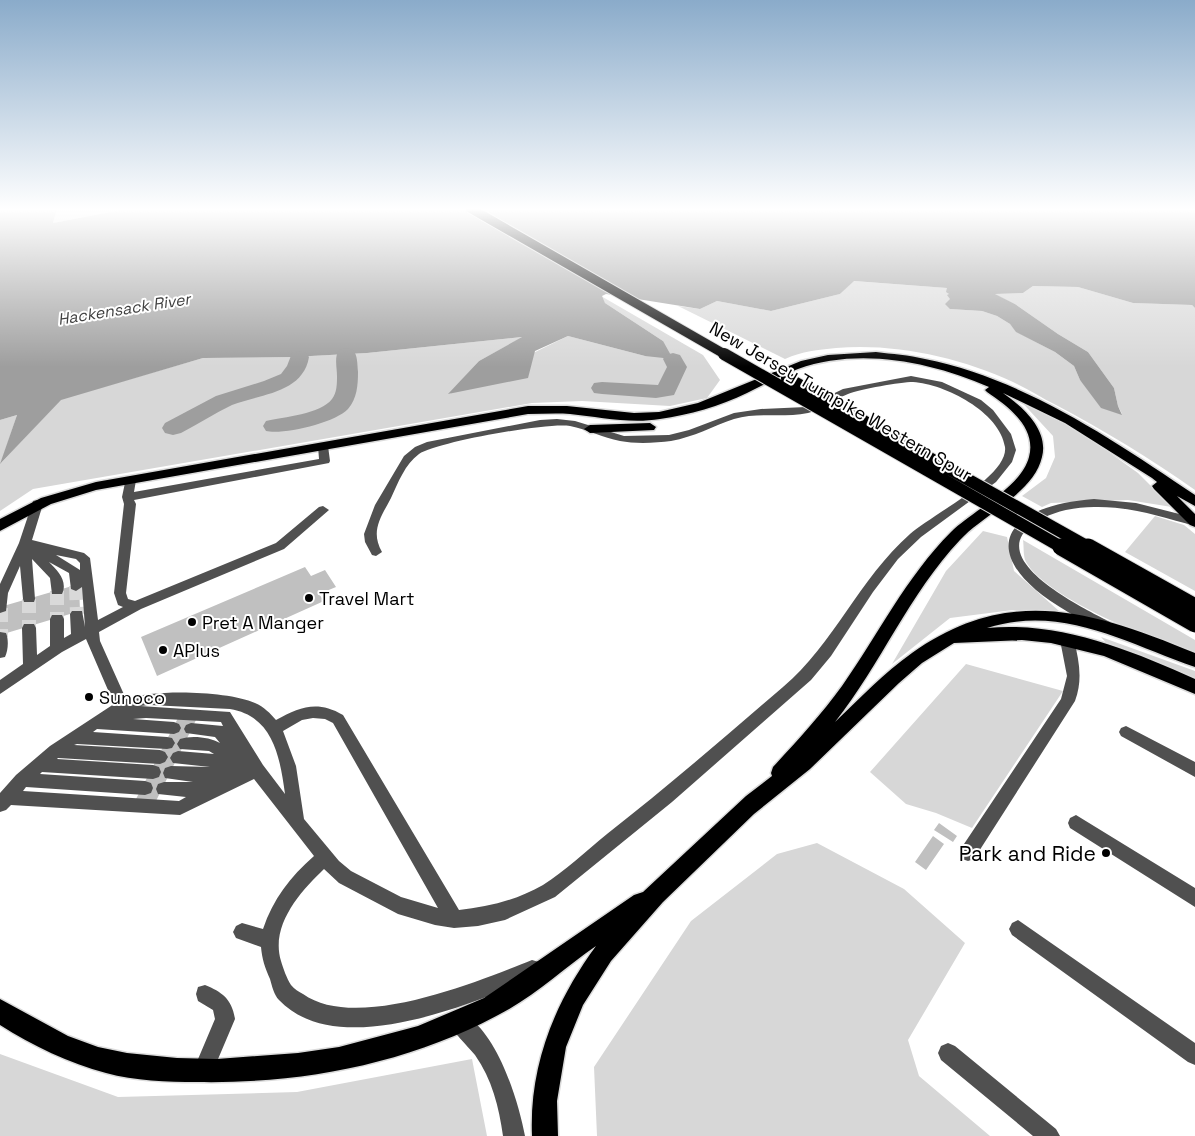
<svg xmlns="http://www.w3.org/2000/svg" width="1195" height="1136" viewBox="0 0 1195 1136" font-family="'Space Grotesk',sans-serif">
  <rect width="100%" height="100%" fill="#fff"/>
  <path fill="#d7d7d7" d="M57,208h73l-77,15z
    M853,281l94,7 3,10v11l32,2 15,5 13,8 7,8 38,20 19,14 6,14 42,34 -4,-8 -4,-18 -26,-36 -30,-18 -43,-30 -21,-10 29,-1 10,-7 45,1 55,16 59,2 3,3v182c-45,-32 -90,-59 -139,-85 -14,-7 -28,-16 -43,-23 -54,-25 -118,-39 -177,-34 -19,2 -33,3 -51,11l-107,-53 22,3 17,-8 54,10 69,-17z
    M601,296l102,59 17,25 -13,18 -37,8 -88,-5 -50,2 -499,86 -33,22v-91l17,-5 -16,48 60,-64 142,-41 89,-1 75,-4 156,-16 -44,24 -30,33 119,-58 77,20 18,-15 -58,-38z
    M1018,398l67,37 53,38 34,34 -44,-7 -77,3 -9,4 -20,-11 24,-18 9,-21 -2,-21z
    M1155,516l29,9 11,9v57l-70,-39z
    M983,531l24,6 7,34 45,40 -46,-1 -63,8 -58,46 54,-93z
    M1023,540l172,100v16c-41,-17 -147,-56 -169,-94 -3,-5 -2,-16 -3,-22z
    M1101,637l94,34v11l-87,-37z
    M966,664l97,27 -91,137 -36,-15 -30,-9 -36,-32z
    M817,843l87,46 61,54 -57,97 11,36 71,60h-393l-3,-69 97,-146 86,-67z
    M0,1054l118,43 179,-5 175,-33 15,77h-487z"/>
  <path fill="#9e9e9e" d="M0,208h57l-4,15 78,-15h1064v100l-3,-3 -59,-2 -55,-16 -45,-1 -10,7 -28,1 20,10 43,30 30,18 26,36 4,18 4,9 -21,-7 -21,-28 -6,-14 -19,-14 -39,-20 -6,-8 -13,-8 -15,-5 -32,-2 -5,-5 5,-5 -3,-4 2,-1 -3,-2 1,-4 -93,-7 -14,13 -69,17 -54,-10 -17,8 -94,-15 -4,2 3,7 58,38 10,18 -28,-3 -77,-20 -33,15 -7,27 -80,16 31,-33 43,-24 -155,16 -75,4 -89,1 -142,42 -61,64 17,-49 -17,5z"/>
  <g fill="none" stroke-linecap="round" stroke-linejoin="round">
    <path fill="#9e9e9e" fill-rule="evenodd" d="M346,348l7,2c5,6 4,14 5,22 0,13 -1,27 -10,37 -13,14 -65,26 -82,22l-3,-5 3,-5c17,-4 55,-7 66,-22 5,-6 5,-16 5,-23 0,-9 -3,-19 2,-26z
      M299,351l7,2 3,4c-6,36 -48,37 -77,48 -17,8 -34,19 -51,28l-8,2 -8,-2 -3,-5 3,-5 51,-27 48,-15 17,-7 6,-8 5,-13z
      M673,353l7,2 7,12 -13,28 -18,3 -54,-4 -8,-1 -3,-5 3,-5 8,-1 56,3 9,-18 -4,-8 3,-4z"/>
  </g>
  <path fill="#c0c0c0" d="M305,567l6,9 14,-6 11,17 -17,7 5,7 -167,75 -16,-39z
    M79,584l1,27 -80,24v-28z
    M178,718l18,2 -40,81 -20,-2z
    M939,823l18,13 -4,6 -19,-12z
    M933,836l11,8 -18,26 -11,-8z"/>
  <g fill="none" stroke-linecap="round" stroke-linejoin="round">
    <path stroke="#d9d9d9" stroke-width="14" stroke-dasharray="14 7" stroke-linecap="butt" d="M76,586l1,28
      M57,591v28
      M29,599v29
      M1,608v29"/>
    <defs>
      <path id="highway" d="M876,352c16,2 33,3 49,7 97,19 189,81 270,136v11l-18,-10 18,18v13l-5,-2 -36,-36 -2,-3 5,-4 -5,-4 -87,-55 -62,-30c20,14 46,37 39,64 -8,36 -58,57 -82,83 -51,54 -79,124 -125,182 25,-24 49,-49 77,-69 98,-69 180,-42 283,0v14c-68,-23 -132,-63 -208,-39 73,-7 143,22 208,51v15l-91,-38 -53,-13 -29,-3 -68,3 -32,20 -23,20 -89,86 -56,45 -91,88 -52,59 -28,44 -17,42 -9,54 1,35h-26c-3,-71 23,-134 64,-190 -32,22 -61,50 -96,68 -92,50 -199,70 -303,68 -30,0 -62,-1 -91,-9 -37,-10 -73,-27 -106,-48v-26l68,37 30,11 29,6 50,5 40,1 81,-6 41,-6 79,-21 66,-28 150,-103 9,-3 103,-96 26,-20 -1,-3 2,-6c24,-26 48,-52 69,-81 36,-51 64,-109 109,-154 22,-22 70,-44 78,-75 8,-29 -21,-51 -42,-65l-2,-2 4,-3c-58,-25 -129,-40 -191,-18 -18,7 -35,16 -51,24 -27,13 -58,22 -87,26 -30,5 -61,-2 -90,-5 -14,-1 -28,0 -42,0l-432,76 -45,14 -51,27v-12l41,-21 55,-16 432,-76h39l67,7 25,-1 39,-9 103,-42 27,-6z
        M650,423l6,4 -2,3 -64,3 -6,-4 6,-4z"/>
    </defs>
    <use href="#highway" stroke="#dbdbdb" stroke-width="3"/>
    <path fill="#505050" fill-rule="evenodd" d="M911,376l31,6 39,18 12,10 18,24 5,16 -4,12 -16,20 -75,55 -23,22 -25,33 -42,64 -20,24 -139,122 -117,95 -50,23 -27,6 -24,2 -19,-3 -37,-11 -59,-31 -15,-14c-23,22 -54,56 -43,92 2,7 6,18 10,24 3,4 8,7 12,9 53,38 174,-12 229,-34l7,2 2,7 -2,7c-66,27 -201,86 -260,24 -5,-5 -7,-14 -9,-21 -5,-11 -8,-20 -9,-32l-25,-9 -3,-6 3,-6 6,-3 21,6c10,-30 27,-52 51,-73l-60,-77 -74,36 -169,-10 -5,5 -6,2v-19l16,-18 34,-29 64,-42 -28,-65 -24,13 -62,42v-14l23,-16 -1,-36 2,-4h10l2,4 1,27 13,-9v-27l2,-4h10l2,4v19l7,-4 -1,-20 2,-3h10l3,16 -3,-40 -6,4 -5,-2 -2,-16 -20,-11c9,9 19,19 13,32h-10l-2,-16 -18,-19 3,40 -1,3h-10l-1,-3 -3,-33 -12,27 -2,18 -6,2v-29l19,-41 14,-42 4,-1 6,4 -11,36 52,13 6,5 8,62 25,-13 -5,-2 -4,-12 10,-89 -2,-7 4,-19h8l2,2 -2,12 185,-33 -1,-13 5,-3 5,3 2,15 -1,2 -195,37 2,4 -10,89 2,6 7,2 141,-58 43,-36 4,-1 6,4 -45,39 -143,60 -42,23 1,9 26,58c29,-10 101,-8 129,4 9,4 15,10 21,17 24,-13 41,-20 67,-5l116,195c29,-3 58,-10 84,-25 22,-14 43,-34 64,-51 60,-47 118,-97 176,-147 51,-43 76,-108 127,-153 20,-18 99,-58 95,-87 -5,-35 -60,-63 -92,-65 -13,0 -52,7 -65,12 -14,5 -26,16 -40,19 -24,5 -50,-1 -74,6 -21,7 -40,18 -63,22 -15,2 -36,3 -51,0 -17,-3 -33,-12 -50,-15 -22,-4 -133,16 -151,28 -14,10 -21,29 -28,44 -10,19 -21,33 -9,54l-6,4 -4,-1 -7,-13 -1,-8 11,-29 29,-49 11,-9 12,-5 113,-22 17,-1 18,2 49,15 45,-1 20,-5 45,-17 27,-4 45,-2 37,-18zM56,555l20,4 4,4v7zM150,705l80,4c43,7 50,48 55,85l-22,-29 -33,-53 -90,-6zM146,718l75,4 2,4 -32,-3 -5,2 -2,4 2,4 29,4 5,6c-10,-6 -29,-8 -40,-4l-3,5 3,5 29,2 5,3 -36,-3 -5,2 -3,5 3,5 37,4 -39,-1 -6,2 -2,5 2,5 28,4h-29l-6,2 -2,5 2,5 28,3 -7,4 -156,-10 3,-4 119,8 6,-2 2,-5 -2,-5 -6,-2 -105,-7 2,-2 111,7 6,-2 2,-5 -2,-5 -6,-2 -96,-6 1,-1 102,6 5,-2 3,-5 -3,-5 -5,-2 -86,-5 3,-1 90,5 5,-1 3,-5 -3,-5 -5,-1 -74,-5 4,-3 77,5 5,-2 2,-4 -2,-4 -5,-2 -41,-3zM313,718l12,1 8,4 105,185 -37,-11 -50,-26 -12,-10 -35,-42 -8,-53 -13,-35 19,-11z
      M1094,499l42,4 59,15v8c-33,-9 -66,-20 -101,-19 -21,0 -44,5 -61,17 -51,36 53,85 77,98l2,4 -2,4 -5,1c-13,-4 -25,-13 -37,-19 -90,-52 -75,-105 26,-113z
      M0,632l6,1c3,7 2,18 -1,24l-5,1z
      M1067,635l5,1 2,4c5,21 9,39 1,61l-101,158 -6,2 -6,-2 -2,-6 2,-6 99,-148 6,-23 -7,-36 2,-4z
      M1126,726l69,36v15l-74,-41 -2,-4 2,-4z
      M1076,815l119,73v19l-125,-79 -2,-5 2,-5z
      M1018,920l177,123v22l-7,-3 -176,-127 -3,-6 3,-6z
      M205,985c17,7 27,14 30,34l-25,59 -7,3 -7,-3 -3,-7 22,-52 -2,-9 -15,-9 -2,-7 2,-7z
      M458,1011c38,16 60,88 67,125h-22c-4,-29 -11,-57 -28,-81 -9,-11 -21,-21 -27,-34l3,-7z
      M948,1043l7,3 101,83 4,7h-27l-92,-76 -3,-7 3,-7z"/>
    <use href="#highway" fill="#000" fill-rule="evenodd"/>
    <defs>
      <path id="highway-bridge-far2" d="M470,208l256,147"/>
      <path id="highway-bridge-far1" d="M724,354l339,194
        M787,378l303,170"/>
      <path id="highway-bridge" d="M1061,547l134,77
        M1088,547l107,60"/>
    </defs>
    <use href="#highway-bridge-far2" stroke="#dbdbdb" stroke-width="11" stroke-linecap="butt"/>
    <use href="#highway-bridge-far1" stroke="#dbdbdb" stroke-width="14" stroke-linecap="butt"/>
    <use href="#highway-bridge" stroke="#dbdbdb" stroke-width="19" stroke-linecap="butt"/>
    <use href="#highway-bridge-far2" stroke="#000" stroke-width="9"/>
    <use href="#highway-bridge-far1" stroke="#000" stroke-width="12"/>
    <use href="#highway-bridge" stroke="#000" stroke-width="17"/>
  </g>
  <linearGradient id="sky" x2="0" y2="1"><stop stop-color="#8aabca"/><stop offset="0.57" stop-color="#fff"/><stop offset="1" stop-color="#fff" stop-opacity="0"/></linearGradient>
  <rect width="1195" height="367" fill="url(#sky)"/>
  <g fill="#000" stroke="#fff" stroke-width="2">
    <circle cx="309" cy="598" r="5"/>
    <circle cx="192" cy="622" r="5"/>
    <circle cx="163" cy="650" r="5"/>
    <circle cx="89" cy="697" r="5"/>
    <circle cx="1106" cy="853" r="5"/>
  </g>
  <g text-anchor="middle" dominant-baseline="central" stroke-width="4" stroke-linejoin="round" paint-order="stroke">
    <g font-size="16" font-style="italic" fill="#3f3f3f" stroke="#fff">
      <text transform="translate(124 309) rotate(-9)">Hackensack River</text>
    </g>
    <g font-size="18" fill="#000" stroke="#fff">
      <text transform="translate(841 401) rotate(30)">New Jersey Turnpike Western Spur</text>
    </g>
    <g font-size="18" fill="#000" stroke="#fff" text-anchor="start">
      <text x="319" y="598">Travel Mart</text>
      <text x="202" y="622">Pret A Manger</text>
      <text x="173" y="650">APlus</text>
      <text x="99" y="697">Sunoco</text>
    </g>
    <g font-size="21" fill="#000" stroke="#fff" text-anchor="end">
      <text x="1096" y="853">Park and Ride</text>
    </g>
  </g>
</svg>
